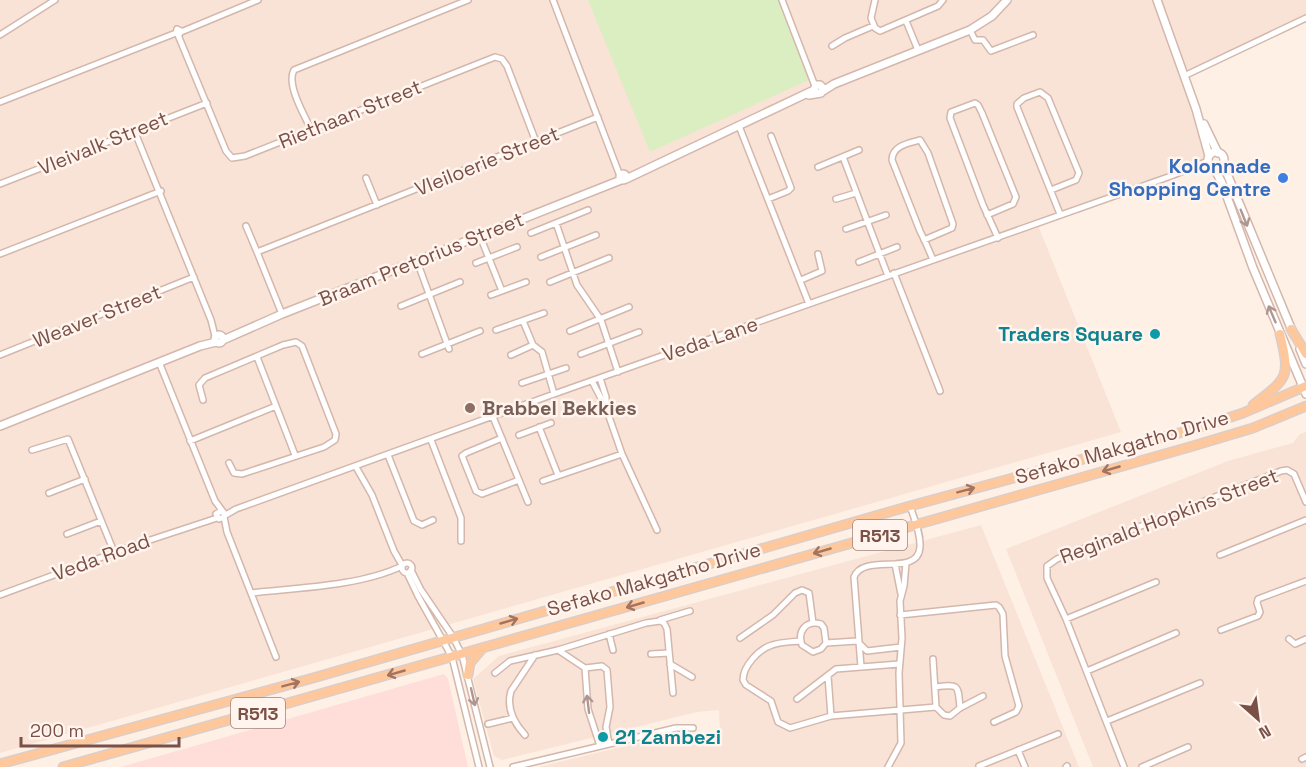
<svg xmlns="http://www.w3.org/2000/svg" width="1306" height="767" viewBox="0 0 1306 767" font-family="'Space Grotesk',sans-serif">
  <rect width="100%" height="100%" fill="#fef0e5"/>
  <path fill="#f9e3d6" d="M0,0h1306v14l-123,61 26,89 -171,61 83,207 -1121,321z
    M1306,432v335h-213l-87,-218 222,-88 65,-18 7,-9z
    M981,525l98,242h-541l133,-32 17,5 32,-7 -1,-23 -22,2 -195,48 -8,-4 -21,-77 26,-23z"/>
  <path fill="#ffddd9" d="M444,674l4,5 20,88h-347z"/>
  <path fill="#dbeec1" d="M588,0h191l30,80 -159,72z"/>
  <g fill="none" stroke-linecap="round" stroke-linejoin="round">
    <defs>
      <path id="minor" d="M553,0l67,176
        M782,0l33,86
        M875,0l-4,18 4,10 5,3 58,-25 5,-6
        M906,21l12,29
        M177,29l4,2 -2,4 -3,-2z
        M970,30l5,10h8l8,11 42,-16
        M181,32l77,-32
        M0,35l55,-35
        M178,35l48,116 6,7 13,-2 250,-99 7,2 5,7 29,76
        M832,46l13,-8 28,-12
        M1184,76l122,-58
        M0,102l176,-69
        M739,126l70,178
        M311,129c-7,-14 -25,-45 -17,-59l174,-70
        M134,130l77,190 4,16
        M843,157l45,119
        M818,167l41,-17
        M1192,170l20,-3
        M366,178l11,27
        M0,184l207,-81
        M1051,190l25,-10 3,-7 -31,-75 -8,-6 -16,6 -7,6v3l43,107
        M768,199l20,-8 3,-3 -20,-52
        M836,199l20,-6
        M987,215l26,-11 3,-7 -34,-84 -4,-8 -3,-2 -24,9 -1,6 33,87 15,33
        M556,223l21,62 24,35 17,52
        M246,226l11,26
        M846,229l40,-14
        M531,233l57,-23
        M480,236l22,55
        M924,240l28,-12 1,-4 -25,-71 -8,-13c-12,3 -28,6 -28,20l28,71c5,10 9,19 13,29
        M0,254l161,-63
        M541,257l55,-22
        M417,261l32,88
        M859,262l38,-15
        M476,263l41,-16
        M894,273l46,118
        M801,280l21,-9 -4,-17
        M550,282l59,-24
        M491,295l35,-13
        M401,306l59,-24
        M282,314l-25,-62 341,-135
        M523,321l10,24 9,7 12,42
        M496,330l48,-17
        M570,331l59,-24
        M422,354l58,-23
        M581,354l58,-22
        M0,355l194,-78
        M511,355l22,-10
        M257,357l38,98
        M159,362l56,139 9,12v4l-5,2 -3,-5 5,-3
        M600,378l6,19v11
        M592,381l14,27 16,46 35,76
        M522,383l44,-15
        M203,400l-4,-15 6,-7 78,-33 13,-3 6,4 34,88 -1,6 -11,7 -82,27 -8,-1 -5,-10
        M493,417l35,85
        M539,427l19,48
        M519,435l32,-12
        M502,438l-36,15 -4,3 14,35 6,3 37,-14
        M431,440l30,78v23
        M190,441l86,-35
        M32,450l36,-11 46,113
        M388,455l26,66 8,4 11,-5
        M356,467l16,28 22,56 8,14
        M543,481l79,-27
        M49,493l36,-14
        M224,516l12,-7 318,-115 617,-218 37,-15
        M224,517l3,15 49,125
        M67,534l34,-13
        M1220,555l86,-35
        M402 568a5 5 0 1 1 10 0a5 5 0 1 1-10 0Z
        M895,564l6,30
        M411,570l10,20 32,47 9,18 28,112
        M407,573l11,23 34,61 27,110
        M251,593c45,-5 110,-7 151,-27
        M0,595l135,-50 82,-27
        M900,615l96,-10 3,2 4,7 2,42 14,50 -3,6 -22,10
        M1066,619l90,-37
        M660,620l30,-9
        M1221,630l37,-14 2,-4 -3,-9 1,-4 48,-18
        M609,634l4,16
        M740,638l33,-23 22,-22 7,-3 7,3 4,30
        M1289,639l6,5 11,-5
        M801,641c-10,1 -20,1 -29,4 -13,4 -29,21 -29,35l3,5 25,16 7,21 12,6 41,-12
        M826,643l-2,-15 -3,-4c-15,-4 -24,7 -19,21l11,7 8,-3 5,-6 31,-2 10,10 34,-4
        M558,650l27,18 17,-2 5,4 3,37 -4,20 3,17
        M651,654l18,-1
        M933,659l3,48
        M670,664l22,13
        M861,667l-7,-90c10,-25 64,1 66,-30 1,-13 -6,-29 -10,-41
        M585,668l3,41 12,37
        M1087,671l89,-38
        M495,673l15,-12 48,-11 88,-27 14,-2 4,2 3,6 6,64
        M828,676l3,40 105,-9 8,8 6,1 10,-8 23,-12
        M935,687c24,-3 23,-3 25,21
        M797,699l39,-30 63,-5
        M1107,721l93,-38
        M488,724l25,-6
        M525,735c-11,-12 -19,-27 -14,-44l24,-36
        M1018,750l7,17
        M1302,759l4,-2
        M979,766l79,-32
        M513,767l163,-39h17
        M888,767l13,-24 -2,-70 3,-35 -2,-37 4,-15 2,-23
        M1066,767l1,-1
        M1124,767l-58,-148 -19,-41v-12l10,-7 224,-88 6,-1 7,4 12,28
        M1142,767l46,-20"/>
      <path id="tertiary" d="M1157,0l39,109 13,47
        M823,91l11,-7 136,-54 22,-14 15,-16
        M809,95l12,-2 2,-5 -3,-3h-4l-2,5
        M1204,124l14,29
        M1208 160a8 8 0 1 1 16 0a8 8 0 1 1-16 0Z
        M1223,164l70,169
        M1214,168l8,15 31,85 53,126
        M620 177a3 3 0 1 1 6 0a3 3 0 1 1-6 0Z
        M626,179l188,-89
        M215 339a4 4 0 1 1 8 0a4 4 0 1 1-8 0Z
        M223,340l59,-26 339,-134
        M1300,349l6,15
        M0,426l200,-80 16,-4"/>
      <path id="primary" d="M1291,329l15,25
        M1253,405c34,-27 38,-26 27,-71
        M468,675l2,-12 11,-13
        M0,764l313,-86 597,-172 291,-79 42,-14 63,-27
        M63,767l1130,-321 60,-18 53,-22"/>
    </defs>
    <use href="#minor" stroke="#d4b7ac" stroke-width="8"/>
    <use href="#tertiary" stroke="#d4b7ac" stroke-width="10"/>
    <use href="#primary" stroke="#dacecb" stroke-width="11"/>
    <use href="#minor" stroke="#fff" stroke-width="5"/>
    <use href="#tertiary" stroke="#fff" stroke-width="7"/>
    <use href="#primary" stroke="#ffc89c" stroke-width="8"/>
  </g>
  <defs><path id="oneway-shaft" d="M-6 0H5M1.5-3L5.5 0L1.5 3" fill="none" stroke-width="1.6" stroke-linecap="round" stroke-linejoin="round" transform="scale(1.5)"/></defs>
  <g stroke="#b09691">
    <use href="#oneway-shaft" transform="translate(1244 218) rotate(68)"/>
    <use href="#oneway-shaft" transform="translate(1272 314) rotate(-113)"/>
    <use href="#oneway-shaft" transform="translate(473 697) rotate(77)"/>
    <use href="#oneway-shaft" transform="translate(588 704) rotate(-97)"/>
  </g>
  <g stroke="#a37460">
    <use href="#oneway-shaft" transform="translate(1111 469) rotate(164)"/>
    <use href="#oneway-shaft" transform="translate(966 490) rotate(-15)"/>
    <use href="#oneway-shaft" transform="translate(822 551) rotate(164)"/>
    <use href="#oneway-shaft" transform="translate(635 605) rotate(164)"/>
    <use href="#oneway-shaft" transform="translate(509 621) rotate(-16)"/>
    <use href="#oneway-shaft" transform="translate(396 673) rotate(164)"/>
    <use href="#oneway-shaft" transform="translate(291 684) rotate(-15)"/>
  </g>
  <circle fill="#3f7fe0" stroke="#fff5ee" stroke-width="2" cx="1283" cy="178" r="6"/>
  <g fill="#0f9aa8" stroke="#fff5ee" stroke-width="2">
    <circle cx="1155" cy="334" r="6"/>
    <circle cx="603" cy="737" r="6"/>
  </g>
  <circle fill="#8d6e63" stroke="#fff5ee" stroke-width="2" cx="470" cy="408" r="6"/>
  <g text-anchor="middle" dominant-baseline="central" stroke-width="5" stroke-linejoin="round" paint-order="stroke">
    <g fill="#fff5ee" stroke="#a38279" stroke-width="1.5">
      <rect x="853" y="520" width="54" height="30" rx="4.5"/>
      <rect x="231" y="698" width="54" height="30" rx="4.5"/>
    </g>
    <g font-size="18" font-weight="bold" fill="#7b5047">
      <text x="880" y="535">R513</text>
      <text x="258" y="713">R513</text>
    </g>
    <g font-size="20" fill="#7b5047" stroke="#fff5ee">
      <text transform="translate(350 114) rotate(-22)">Riethaan Street</text>
      <text transform="translate(103 143) rotate(-22)">Vleivalk Street</text>
      <text transform="translate(487 161) rotate(-22)">Vleiloerie Street</text>
      <text transform="translate(421 259) rotate(-22)">Braam Pretorius Street</text>
      <text transform="translate(97 316) rotate(-22)">Weaver Street</text>
      <text transform="translate(710 339) rotate(-19)">Veda Lane</text>
      <text transform="translate(1122 447) rotate(-16)">Sefako Makgatho Drive</text>
      <text transform="translate(1169 516) rotate(-21)">Reginald Hopkins Street</text>
      <text transform="translate(101 557) rotate(-20)">Veda Road</text>
      <text transform="translate(654 579) rotate(-16)">Sefako Makgatho Drive</text>
    </g>
    <g font-size="20" font-weight="bold" fill="#366cbe" stroke="#fff5ee" text-anchor="end">
      <text x="1271" y="166">Kolonnade<tspan x="1271" dy="23">Shopping Centre</tspan></text>
    </g>
    <g font-size="20" font-weight="bold" fill="#0d838f" stroke="#fff5ee" text-anchor="end">
      <text x="1143" y="334">Traders Square</text>
      <text x="615" y="737" text-anchor="start">21 Zambezi</text>
    </g>
    <g font-size="20" font-weight="bold" fill="#785e54" stroke="#fff5ee" text-anchor="start">
      <text x="482" y="408">Brabbel Bekkies</text>
    </g>
  </g>
  <g transform="translate(1258 719) rotate(152)" stroke="#fff5ee" stroke-width="4.5" paint-order="stroke">
  <path d="M0-4.5L10 22L0 15L-10 22Z" fill="#7b5047"/>
  <text y="-9" font-size="16" font-weight="bold" text-anchor="middle" fill="#7b5047">N</text>
  </g>
  <path d="M21 737v9h158v-9" fill="none" stroke="#7b5047" stroke-width="3"/>
  <text x="30" y="737" font-size="18" fill="#7b5047" stroke="#fff5ee" stroke-width="4.5" paint-order="stroke">200 m</text>
</svg>
